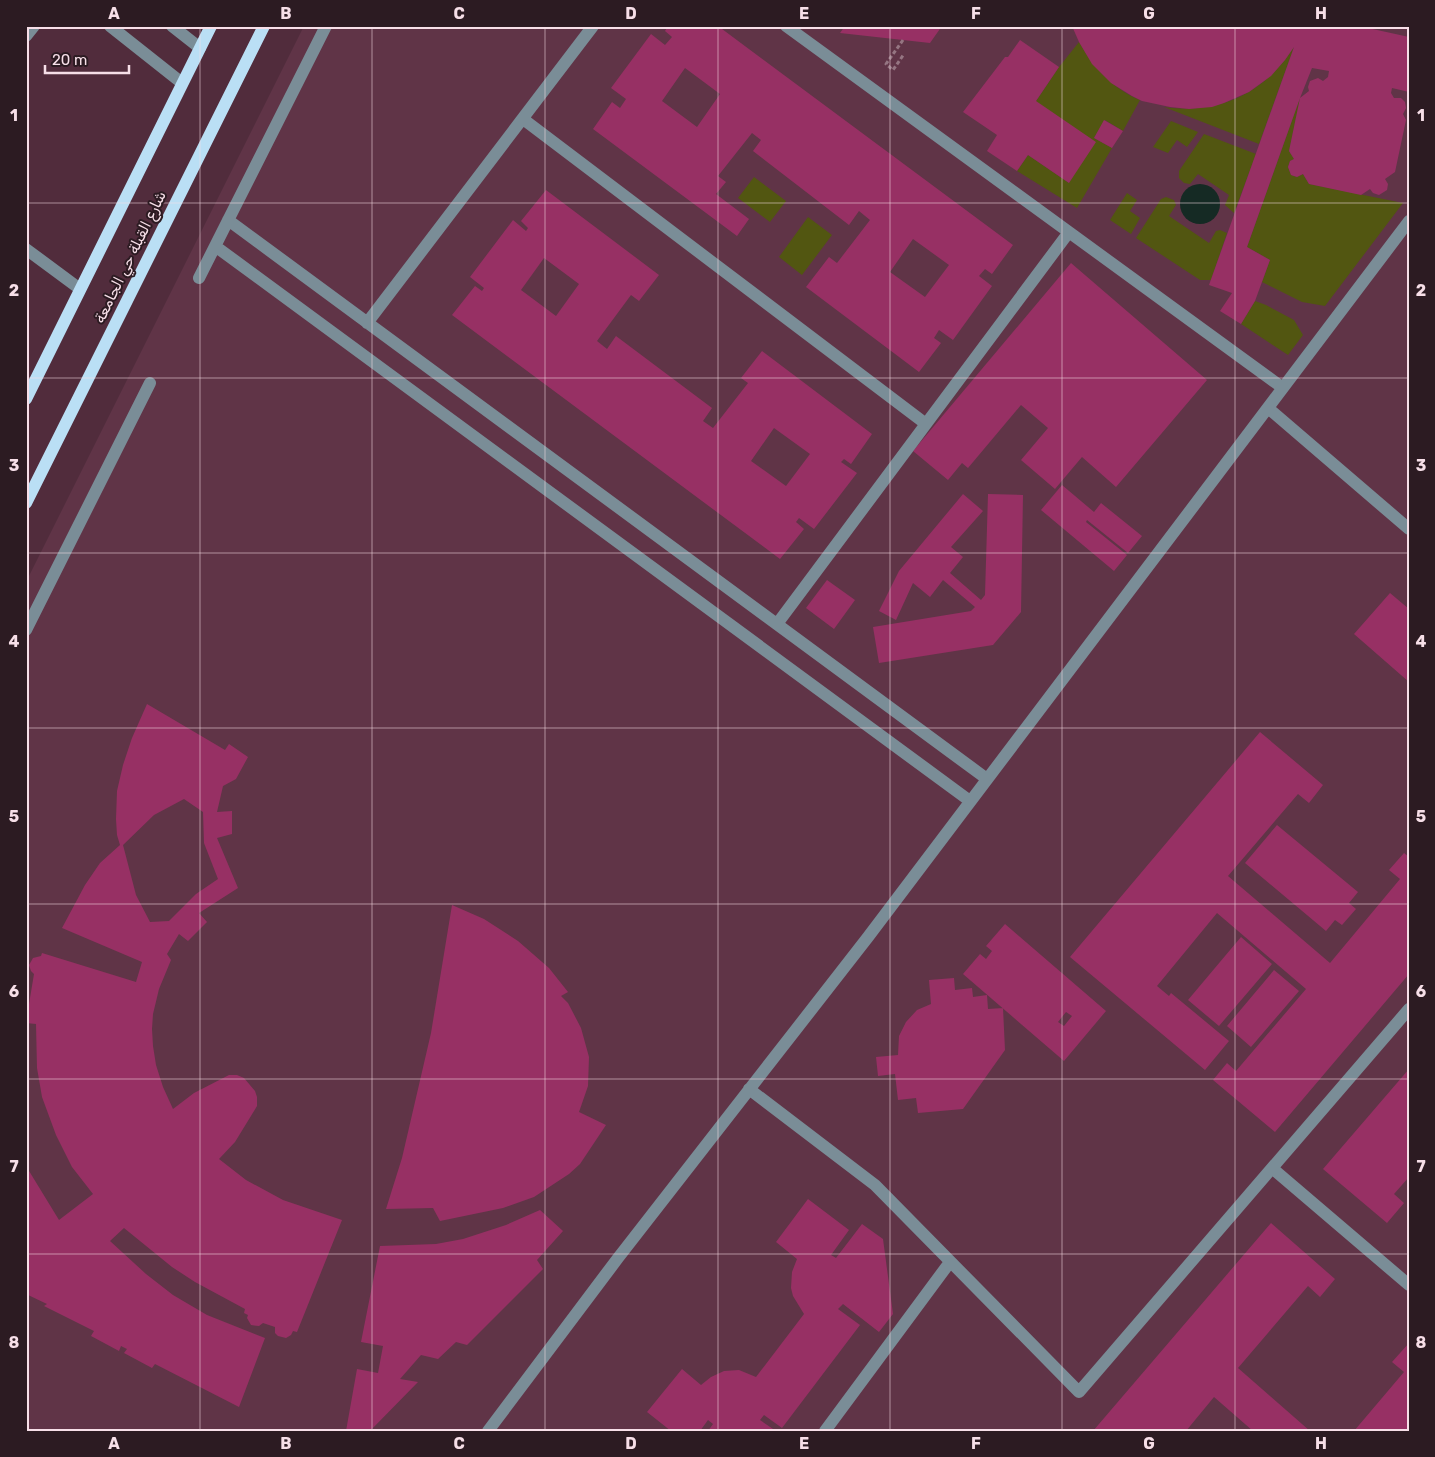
<svg xmlns="http://www.w3.org/2000/svg" width="1435" height="1457" viewBox="0 0 1435 1457" font-family="Rubik,Cairo,sans-serif">
  <rect width="100%" height="100%" fill="#512c3c"/>
  <path fill="#603447" d="M304,26h1105v1405h-1383v-849z"/>
  <path fill="#525611" d="M1079,42c15,26 33,46 61,58l-17,31 -18,-11 -11,18 18,10 -35,60 -60,-37 11,-16 41,28 -33,-82 23,-34z
    M1294,47l-35,97 -95,-37c56,8 100,-14 130,-60z
    M1300,98l-11,53 5,8 -4,2 -2,6 3,8 6,2 6,-3 6,10 94,19 -78,103 -23,-4 -40,-20 8,-22 -23,-13z
    M1171,121l27,11 -11,15 -10,-7 -9,13 -15,-6z
    M1204,134l52,20 -22,59 -9,-8 4,-10 -31,-21 -8,10 -6,-1 -5,-5v-7z
    M754,177l32,24 -16,21 -32,-24z
    M1127,193l10,7 -7,11 10,7 -9,16 -21,-14z
    M1166,197l8,3 2,5 -7,11 40,27 7,-12 4,-1 7,3 -16,47h-11l-64,-42 25,-39z
    M808,217l24,18 -30,40 -23,-18z
    M1255,301l11,4 28,15 9,15 -15,20 -47,-31z"/>
  <path fill="#152a24" d="M1180 204a20 20 0 1 1 40 0a20 20 0 1 1-40 0Z"/>
  <path fill="#973064" fill-rule="evenodd" d="M668,26h50l295,219 -21,29 -7,-5 -6,7 13,10 -39,54 -14,-10 -5,8 7,5 -22,29 -113,-85 23,-30 8,6 33,-43 -11,-9 -10,14 -96,-74 8,-11 -9,-7 -34,43 8,6 -10,12 33,25 -12,17 -144,-107 19,-27 8,6 6,-9 -15,-11 40,-54 14,11 7,-8 -7,-6zM685,68l35,26 -23,33 -35,-26zM913,239l36,26 -24,32 -35,-25z
    M845,26h97l-12,17 -90,-10z
    M1072,26h287l50,11v55l-17,-4 -1,5 3,5h7l4,4 1,6 -3,6 3,6 -11,52 -10,7 3,5 -1,6 -8,5 -6,-2 -3,-4 -9,6 -52,-11 -6,-10 -6,3 -6,-2 -3,-8 2,-6 4,-2 -5,-8 11,-53 -53,149 23,13 -15,41 -14,23 -21,-13 12,-18 -23,-8 85,-238 -9,13 -14,16 -22,16 -25,11 -12,4 -23,2 -19,-2 -28,-6 -10,-5 -21,-13 -19,-19 -13,-22zM1312,68l17,3 -1,6 -5,4 -5,-3 -8,3 -2,6 1,4 -9,7z
    M1020,40l39,27 -23,34 60,41 -27,41 -41,-28 -11,16 -30,-20 10,-16 -34,-23 42,-55h3z
    M1104,120l19,11 -11,17 -18,-10z
    M546,190l113,85 -20,26 -8,-6 -34,46 10,8 9,-13 96,72 -9,13 10,7 35,-45 -7,-5 21,-27 110,83 -21,30 -7,-5 -3,3 16,11 -43,56 -15,-11 -3,4 8,7 -24,30 -328,-244 23,-29 7,5 2,-3 -14,-11 43,-57 13,11 2,-3 -7,-7zM544,258l35,26 -23,32 -35,-26zM774,428l36,26 -24,32 -35,-25z
    M1071,263l136,117 -91,107 -34,-30 -27,32 -34,-29 27,-32 -27,-23 -53,63 -6,-5 -14,17 -35,-29z
    M1062,485l32,27 7,-9 41,33 -14,17 -41,-33 -1,2 41,33 -13,16 -73,-61z
    M963,494l20,17 -32,36 12,10 -13,16 31,27 4,-5 3,-101 35,1 -2,117 -28,33 -114,18 -6,-36 98,-16 4,-4 -32,-27 -13,17 -17,-14 -17,37 -17,-9 20,-40z
    M827,580l28,20 -21,29 -28,-21z
    M1390,593l19,16v73l-55,-48z
    M147,704l78,46 4,-6 19,13 -12,22 -13,7 -6,26 15,-1v23l-15,4 21,50 -39,25 8,9 -19,19 -9,-7 -12,20 4,6 -12,29 -6,25 -1,15 1,17 3,19 7,22 10,22 21,-16 35,-18h8l7,3 11,13 2,6v9l-22,36 -16,17 27,21 37,20 59,20 -45,112 -4,-1 -2,4 -5,3 -8,-2 -3,-3v-6l-12,-4 -4,3 -8,-1 -4,-7 1,-3 -4,-2 1,-4 -50,-27 -23,-15 -48,-39 -14,13 36,33 27,21 34,20 58,23 -26,69 -84,-43 -3,4 -28,-15 3,-4 -6,-3 -2,5 -28,-15 3,-5 -50,-25 3,-2 -21,-10v-128l33,54 34,-26 -21,-27 -16,-32 -14,-38 -5,-29 -1,-44 -10,-1v-18l3,-1 5,-30 -3,-3 -2,-6 4,-7 8,-2 1,-3 94,29 6,-20 -80,-34 23,-43 15,-22 20,-18 -3,-10 -1,-16 1,-28 6,-26 9,-27zM184,799l19,13 1,31 14,36 -22,15 -27,27 -19,1 -14,-27 -13,-50 31,-30z
    M1260,732l63,53 -14,18 -11,-9 -70,82 102,87 70,-84 -11,-9 15,-17 5,4v117l-134,158 -62,-52 14,-17 9,8 70,-82 -89,-76 -60,73 12,10 2,-3 58,48 -24,29 -135,-113z
    M1277,825l81,67 -9,11 7,6 -14,16 -7,-5 -9,11 -81,-68z
    M452,905l32,14 34,22 31,27 19,24 -7,4 7,7 13,25 8,29 -1,29 -9,26 27,13 -26,39 -11,10 -35,23 -31,11 -63,13 -7,-13 -47,1 16,-51 29,-125z
    M1005,924l101,87 -42,50 -101,-87 17,-20 6,5 6,-8 -6,-5zM1066,1012l6,4 -8,10 -6,-4z
    M1241,937l31,27 -53,62 -31,-26z
    M1274,970l25,21 -48,56 -24,-21z
    M954,978l1,12 17,-2 1,9 14,-2 1,14 15,-1 2,42 -42,59 -45,4 -2,-15 -18,2 -3,-26 -17,2 -2,-19 22,-2 1,-19 7,-14 11,-12 14,-6 -2,-24z
    M1409,1069v108l-15,17 10,9 -17,20 -64,-54z
    M808,1199l41,31 -18,25 5,3 26,-34 21,15 10,75 -14,18 -36,-28 -5,5 22,16 -78,103 -18,-13 -4,5 16,11h-68l5,-7 -5,-4 -8,11h-29l-24,-19 35,-43 19,16 10,-8 13,-6 15,-1 17,7 48,-63 -11,-18 -2,-8 1,-16 5,-13 -21,-17z
    M540,1210l23,21 -26,29 6,9 -76,76 -11,-3 -18,17 -17,-4 -21,24 18,3 -48,49h-24l11,-62 21,4 5,-27 -22,-4 19,-96 56,-2 27,-5 43,-14z
    M1271,1223l64,56 -15,18 -12,-11 -70,82 72,63h-57l-39,-34 -28,34h-93z
    M1409,1343v88h-55l50,-59 -12,-10z"/>
  <g fill="none" stroke-linecap="round" stroke-linejoin="round">
    <path stroke="#957582" stroke-width="3" stroke-dasharray="4 2.5" stroke-linecap="butt" d="M903,40l-17,24 7,6 11,-16"/>
    <path stroke="#7a8d97" stroke-width="12" d="M110,26l72,57
      M172,26l28,22
      M786,26l497,362
      M26,36l8,-10
      M523,119l403,305
      M228,220l759,559
      M215,246l755,555
      M26,249l54,40
      M199,278l127,-252
      M367,323l226,-297
      M1268,408l141,121
      M777,624l292,-392
      M26,630l124,-247
      M749,1089l126,96 204,207 330,-383
      M1272,1168l137,117
      M488,1431l130,-173 250,-321 541,-716
      M825,1431l125,-169"/>
    <path stroke="#badff5" stroke-width="12" d="M26,399l185,-373
      M26,503l238,-477"/>
  </g>
  <path fill="none" stroke="#f7dfe8" stroke-width="1" stroke-opacity="0.55" d="M200,26v1405M372,26v1405M545,26v1405M718,26v1405M890,26v1405M1062,26v1405M1235,26v1405M26,203h1383M26,378h1383M26,553h1383M26,728h1383M26,904h1383M26,1079h1383M26,1254h1383"/>
  <g text-anchor="middle" dominant-baseline="central" stroke-width="4" stroke-linejoin="round" paint-order="stroke">
    <g font-size="15" fill="#f7dfe8" stroke="#2c1b22">
      <text transform="translate(130 257) rotate(-64)">شارع القبلة حي الجامعة</text>
    </g>
  </g>
  <rect width="1435" height="1457" fill="none" stroke="#2c1b22" stroke-width="55"/>
  <path d="M45 65v8h84v-8" fill="none" stroke="#f7dfe8" stroke-width="2.5"/>
  <text x="52" y="65" font-size="15" fill="#f7dfe8" stroke="#2c1b22" stroke-width="4" paint-order="stroke">20 m</text>
  <rect x="28" y="28" width="1380" height="1402" fill="none" stroke="#f7dfe8" stroke-width="2"/>
  <g font-size="16" text-anchor="middle" font-weight="bold" fill="#f7dfe8">
    <text x="114" y="19">A</text>
    <text x="286" y="19">B</text>
    <text x="459" y="19">C</text>
    <text x="631" y="19">D</text>
    <text x="804" y="19">E</text>
    <text x="976" y="19">F</text>
    <text x="1149" y="19">G</text>
    <text x="1321" y="19">H</text>
    <text x="14" y="121">1</text>
    <text x="1421" y="121">1</text>
    <text x="14" y="296">2</text>
    <text x="1421" y="296">2</text>
    <text x="14" y="471">3</text>
    <text x="1421" y="471">3</text>
    <text x="14" y="647">4</text>
    <text x="1421" y="647">4</text>
    <text x="14" y="822">5</text>
    <text x="1421" y="822">5</text>
    <text x="14" y="997">6</text>
    <text x="1421" y="997">6</text>
    <text x="14" y="1172">7</text>
    <text x="1421" y="1172">7</text>
    <text x="14" y="1348">8</text>
    <text x="1421" y="1348">8</text>
    <text x="114" y="1449">A</text>
    <text x="286" y="1449">B</text>
    <text x="459" y="1449">C</text>
    <text x="631" y="1449">D</text>
    <text x="804" y="1449">E</text>
    <text x="976" y="1449">F</text>
    <text x="1149" y="1449">G</text>
    <text x="1321" y="1449">H</text>
  </g>
</svg>
